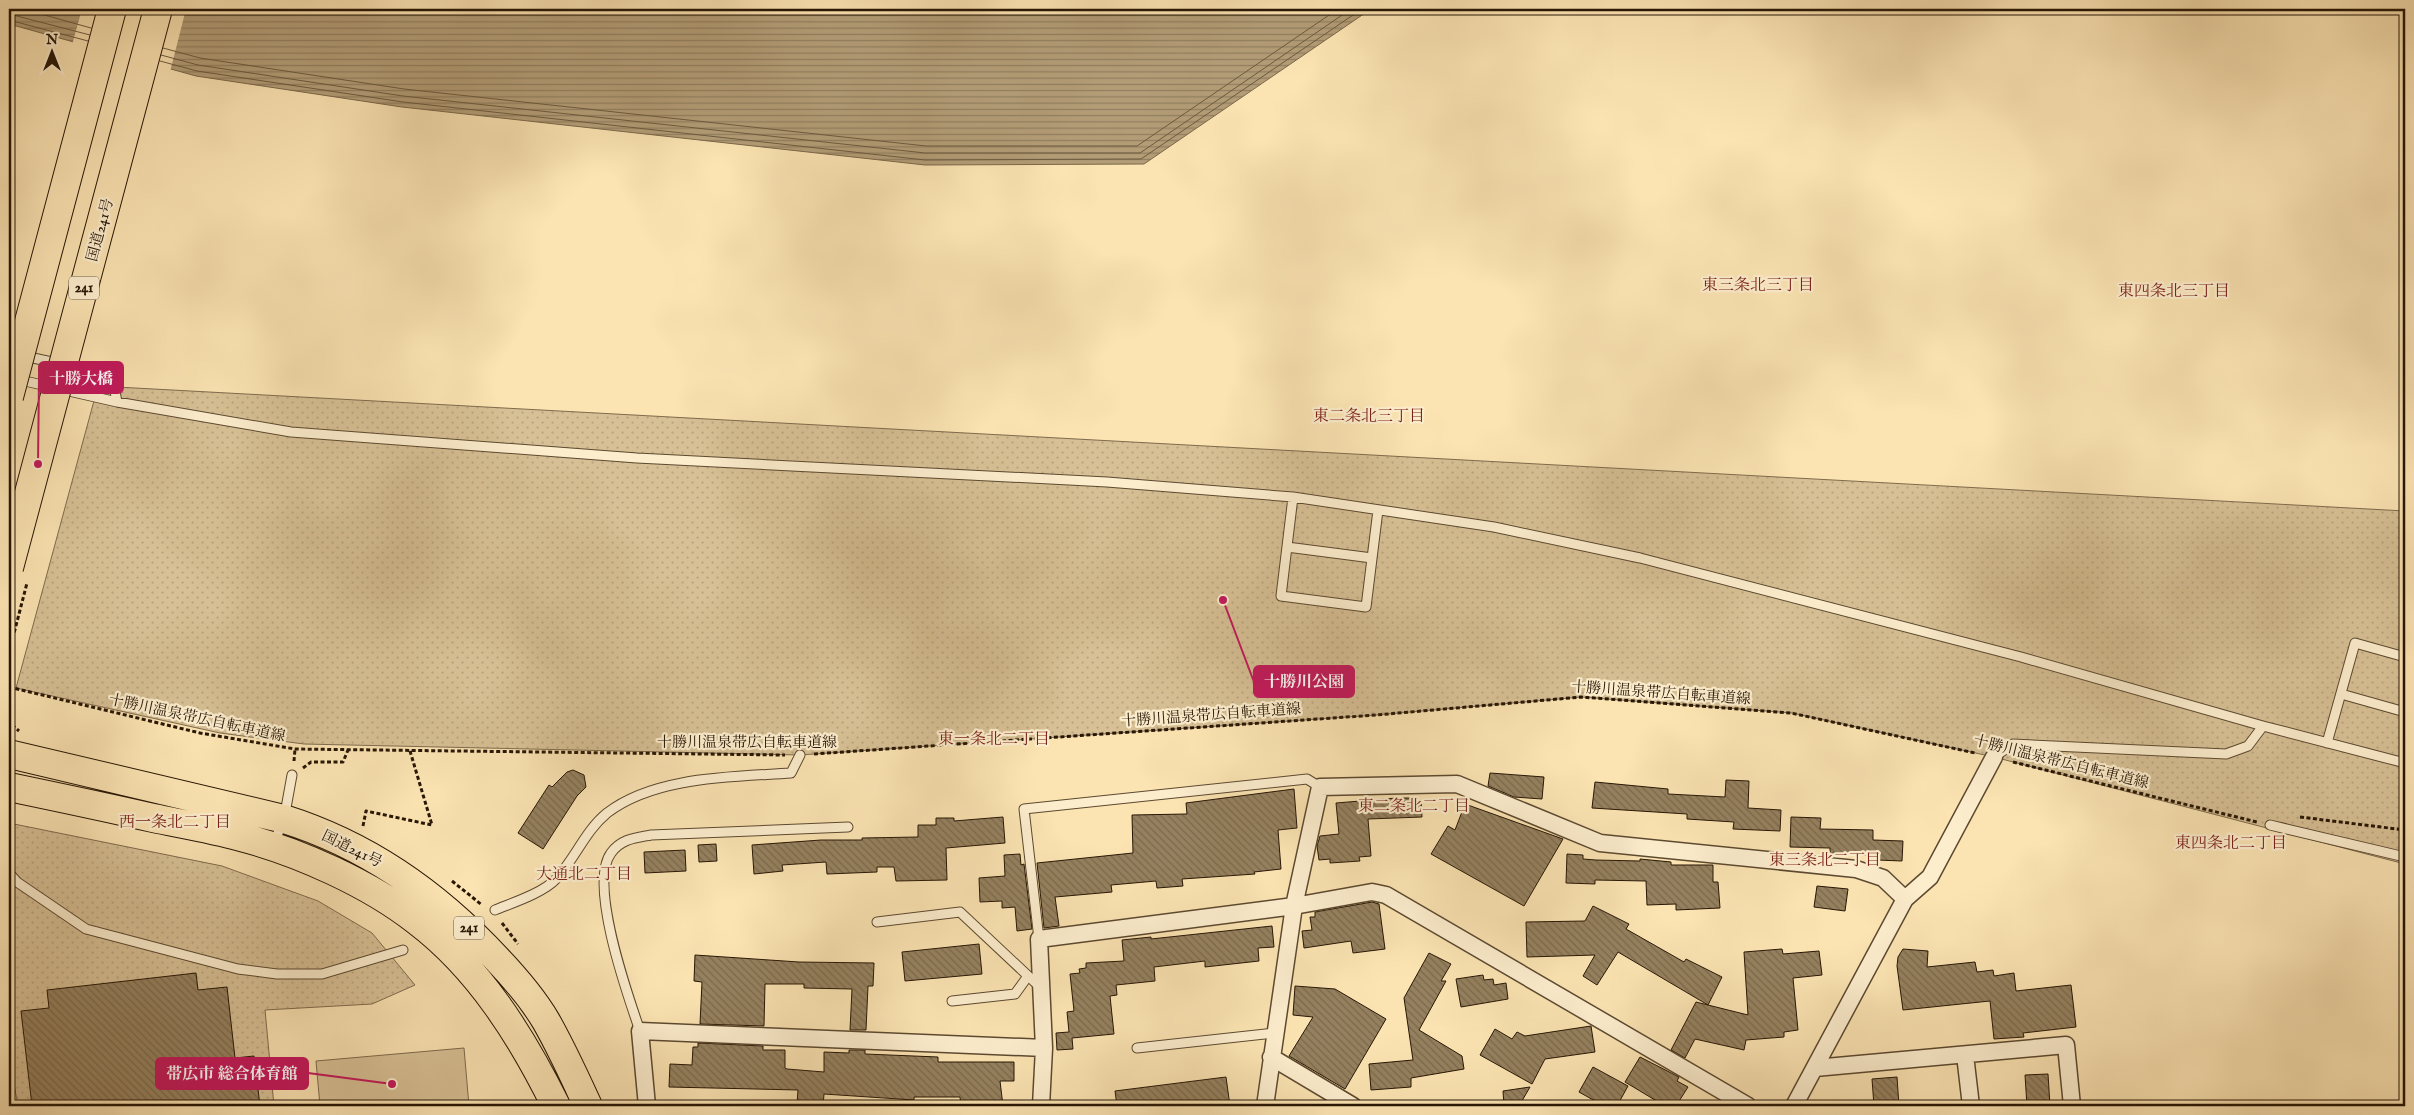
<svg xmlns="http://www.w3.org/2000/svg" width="2414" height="1115" viewBox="0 0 2414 1115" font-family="'IM FELL English','Noto Serif JP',serif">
  <defs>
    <pattern id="park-dots" width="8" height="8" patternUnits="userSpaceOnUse" patternTransform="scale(1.25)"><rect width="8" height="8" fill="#d7c095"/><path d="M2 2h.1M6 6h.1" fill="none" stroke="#b9a47f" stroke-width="1.8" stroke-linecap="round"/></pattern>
    <pattern id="water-rules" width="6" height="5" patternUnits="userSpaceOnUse" patternTransform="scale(1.25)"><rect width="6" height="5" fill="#b39d77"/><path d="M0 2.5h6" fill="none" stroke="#927f60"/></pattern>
    <pattern id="building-back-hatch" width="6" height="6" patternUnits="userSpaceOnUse" patternTransform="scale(1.25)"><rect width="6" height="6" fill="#95815f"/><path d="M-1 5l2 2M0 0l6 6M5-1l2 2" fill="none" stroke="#7a694c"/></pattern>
  </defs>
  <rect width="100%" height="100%" fill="#fbe3b2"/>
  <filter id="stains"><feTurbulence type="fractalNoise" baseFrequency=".004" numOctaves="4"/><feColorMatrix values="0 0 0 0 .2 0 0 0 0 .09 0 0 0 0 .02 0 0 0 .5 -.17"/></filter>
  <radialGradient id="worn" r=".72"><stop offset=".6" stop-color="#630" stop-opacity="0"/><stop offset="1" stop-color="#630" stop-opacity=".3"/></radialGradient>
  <path fill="#d7c095" stroke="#7f6b4d" d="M464,1048l5,58h-149l-4,-45z"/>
  <path fill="url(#park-dots)" stroke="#7f6b4d" d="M98,386l2307,125v353l-411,-107 -202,-44 -211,-16 -205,18 -576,40 -496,-11 -84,-11 -204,-45z
    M9,823l213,43 96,35 54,32 43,52 -43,19 -107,6 9,96h-256l-9,-49z"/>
  <path fill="url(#water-rules)" stroke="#7b6749" d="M9,9h1362l-227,155 -219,1 -523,-58 -206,-31 -187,-52z"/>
  <path fill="#fbe3b2" d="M82,9h104l-16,63 -98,-27z"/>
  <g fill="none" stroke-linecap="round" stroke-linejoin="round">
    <path stroke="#6d5a3e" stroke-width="1" d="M23,9l68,19
      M9,14l81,21
      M9,20l79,21
      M163,48l37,10 204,31 522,57h211l201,-137
      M161,55l37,10 205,31 522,57h215l211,-144
      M160,61l37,10 206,31 522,58 216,-1 221,-150"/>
  </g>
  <path fill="url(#building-back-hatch)" stroke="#271605" d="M573,770l11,5 2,12 -9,9 -34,53 -25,-16 31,-48 3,2 15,-15z
    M1490,773l54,4 -2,22 -28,-2 -26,-11z
    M1726,780l23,1 -1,27 33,2 -1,21 -47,-2 1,-7 -47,-3v-5l-95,-6 3,-26 73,7v5l57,3z
    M1294,789l3,39 -19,2 3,39 -27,3 1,2 -73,5 1,7 -26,2 -1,-7 -45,4 1,7 -57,5 4,29 -15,2 -7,-65 96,-10 -1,-38 55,-1 -1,-11z
    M1397,798h18v2h6l1,17 -54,2 3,37 -12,1 1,4 -30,2v-4l-11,1 -2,-14 3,-10 19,-2 -3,-31z
    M1465,804l98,35 -39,67 -93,-52 17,-28 7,4z
    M1003,817l2,26 -59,5 1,32 -51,1 -2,-14h-17v5l-50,2 -1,-12 -44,3 1,6 -29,3 -2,-29 69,-5h41v-2l56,-1v-12h18v-7h18v3z
    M1791,817l30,1 -1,11 53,1v10l30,1 -1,20 -25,-1v-4l-47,-3v-5l-40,-1z
    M716,844l1,17 -18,1 -1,-17z
    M685,850l1,21 -41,2 -1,-21z
    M1020,854l1,11 3,-1 8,65 -15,2 -2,-24 -13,1v-7l-22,1 -1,-24 26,-2 -1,-21z
    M1567,854l16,1v4l13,1 44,1v-2l31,3v3h42v17h5l2,26 -44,2v-6l-29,1 -1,-24 -51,-1v4l-29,-1z
    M1817,886l31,3 -3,22 -31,-4z
    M1372,902l7,2 6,45 -32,4 -2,-12 -47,7 -2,-17 10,-1 -2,-13h5v-5z
    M1593,906l36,18 -3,5 58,33 2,-3 36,18 -14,28 -90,-53 -21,33 -14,-9 12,-21 -68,2 -1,-35 59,-1z
    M1272,926l2,21 -16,1 1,13 -54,6v-6l-51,6 1,14 -39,4 1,10 -7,1 4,38 -42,4 1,11 -16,1 -1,-17 13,-1 -2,-20 7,-1 -4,-37 10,-1 -1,-4 7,-1v-5l38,-2 -2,-21 29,-3v2z
    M979,944l3,30 -77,7 -3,-29z
    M1782,949l1,5 36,-3 3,24 -29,3 5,52 -14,2v5l-38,3 -2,10 -49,-11 -10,19 -14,-8 25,-48 52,13 -4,-63z
    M1903,949l25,2 -1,16 48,-5 2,10 16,-2 1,6 20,-3 2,18 55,-6 5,42 -53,6 1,4 -30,2 -4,-38 -87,9 -6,-44 1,-9z
    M1429,953l22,11 -10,17h5l-27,49 43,26 2,13 -53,9v9l-40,3 -2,-26 44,-4 -9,-62z
    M695,955l104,7 75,1 -1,23h-5l-2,44h-16l2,-41 -48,-1v-4h-39l-1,42 -64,-2 2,-42 -8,-1z
    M196,973l2,17 29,-3 8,71 19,-2 6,50h-228l-11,-95 28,-3 -2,-18z
    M1483,975l1,5 9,-1 1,6 12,-2 2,16 -47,8 -5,-28z
    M1295,986l40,3 51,30 -41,70 -56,-33 24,-39 -20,-2z
    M1591,1026l4,26 -50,7 -13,25 -52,-29 15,-26 17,10 5,-7 8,4z
    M698,1043l65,3v4h22v18l2,1 37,3v-20l25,1v-3h16v4l73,3v5h76v19h-14l3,25h-42l-1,-9h-46v3l-90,-6 -1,12 -26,-2 1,-14 -129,-3 1,-23 22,1 1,-18h5z
    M1640,1057l39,20 -2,4 11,6 -12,19h-11l-40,-24z
    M1593,1067l35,19 -11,20h-13l-25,-14z
    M2048,1074l2,32h-23l-2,-31z
    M1226,1077l4,29h-113l-2,-15z
    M1897,1077l2,29h-25l-2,-27z
    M1530,1087l-11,19h-15l-1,-15z"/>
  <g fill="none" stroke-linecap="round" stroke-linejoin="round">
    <defs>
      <path id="lane" d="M24,356l88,19 5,27
        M16,379l101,23 174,30 346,26 470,24 186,15 201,30 146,31 381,99 242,69 142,37
        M1293,497l-12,99 85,11 12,-97
        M1287,547l85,11
        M2341,694l64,18
        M2327,743l28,-100 50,14
        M1994,757l19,-13 213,10 22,-8 15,-20
        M2270,825l135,32
        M273,845l11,-26 8,-44
        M9,873l8,9 69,47 152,40 39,5h45l81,-24
        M495,910c17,-7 48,-17 61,-31 19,-20 29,-48 51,-66 48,-37 126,-36 184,-40l9,-18
        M877,922l83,-10 81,76
        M1039,939l-15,-130 283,-30 13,8
        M952,1001l63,-7 13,-18
        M640,1031c-12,-35 -52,-147 -29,-178 10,-14 24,-15 40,-18l197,-8
        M1137,1048l138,-15"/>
      <path id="street" d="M1965,1055l6,51
        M1271,1057l82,49
        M1815,1068l251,-23 6,61
        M647,1106l-7,-75 404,17
        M1041,1106l3,-58 -5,-109 255,-33 78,-14 14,3 362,211
        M1265,1106l29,-200 26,-119 137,-3 143,59 256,26 27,9 22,21
        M1794,1106l111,-207 25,-22 64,-120"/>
      <path id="highway" d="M9,754l275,65c83,26 154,76 213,140 18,19 36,40 49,62 16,28 29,57 42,85
        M9,787c48,10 96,20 144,31 29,6 59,11 88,19 58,15 129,47 176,84 62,47 105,116 139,185"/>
    </defs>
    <use href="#lane" stroke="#5c4930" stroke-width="11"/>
    <use href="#street" stroke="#5c4930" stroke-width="19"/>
    <use href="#highway" stroke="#271605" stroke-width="30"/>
    <path stroke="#271605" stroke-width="3" stroke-dasharray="4 2.5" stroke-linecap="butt" d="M9,654l2,-9
      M9,687l191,46 95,16 490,6
      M9,719l3,7
      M12,725l7,6
      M814,754l562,-39 205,-18 210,16 184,40
      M294,761l1,-12
      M2013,762l244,60
      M303,768l8,-6h32l5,-12
      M2300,817l105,13
      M363,826l3,-15 66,14 -22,-74
      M452,881l30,24
      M502,923l16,21"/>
    <use href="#lane" stroke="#fcedcd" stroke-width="9"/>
    <use href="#street" stroke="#fcedcd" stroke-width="16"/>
    <use href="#highway" stroke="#fbe3b2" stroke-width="28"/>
    <defs>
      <path id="highway-bridge" d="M9,397l103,-388
        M9,568l149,-559"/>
    </defs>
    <use href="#highway-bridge" stroke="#271605" stroke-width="30" stroke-linecap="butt"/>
    <path stroke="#271605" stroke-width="3" stroke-dasharray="4 2.5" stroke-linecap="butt" d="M11,645l16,-62"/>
    <use href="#highway-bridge" stroke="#fbe3b2" stroke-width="28"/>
  </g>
  <g text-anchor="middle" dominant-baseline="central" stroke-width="4.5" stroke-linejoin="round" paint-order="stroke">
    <g fill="#fcedcd" stroke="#675641" stroke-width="1">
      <rect x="69" y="276.5" width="30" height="23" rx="4"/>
      <rect x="454" y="916.5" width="30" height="23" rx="4"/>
    </g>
    <g font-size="14" font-weight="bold" fill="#271605">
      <text x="84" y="288">241</text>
      <text x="469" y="928">241</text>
    </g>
    <g font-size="15" fill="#271605" stroke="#fcedcd">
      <text transform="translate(100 230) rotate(-75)">国道241号</text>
      <text transform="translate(1661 693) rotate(4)">十勝川温泉帯広自転車道線</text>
      <text transform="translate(1211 715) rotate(-4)">十勝川温泉帯広自転車道線</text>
      <text transform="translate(197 718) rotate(12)">十勝川温泉帯広自転車道線</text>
      <text x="747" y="742">十勝川温泉帯広自転車道線</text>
      <text transform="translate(2061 762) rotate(14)">十勝川温泉帯広自転車道線</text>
      <text transform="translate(352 849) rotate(26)">国道241号</text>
    </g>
    <g font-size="16" fill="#7a1f14" stroke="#fcedcd">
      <text x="1758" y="286">東三条北三丁目</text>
      <text x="2174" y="292">東四条北三丁目</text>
      <text x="1369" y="417">東二条北三丁目</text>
      <text x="994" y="740">東一条北二丁目</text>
      <text x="1414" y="807">東二条北二丁目</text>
      <text x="175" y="823">西一条北二丁目</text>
      <text x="2231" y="844">東四条北二丁目</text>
      <text x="1825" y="861">東三条北二丁目</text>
      <text x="584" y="875">大通北二丁目</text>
    </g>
  </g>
  <path fill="none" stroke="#c2185b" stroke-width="2" d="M38 464L39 378M1223 600L1254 682M392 1084L308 1073"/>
  <g fill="#c2185b" stroke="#fcedcd" stroke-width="2">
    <circle cx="38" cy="464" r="5"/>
    <circle cx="1223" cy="600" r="5"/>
    <circle cx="392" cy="1084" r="5"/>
  </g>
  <g fill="#c2185b" stroke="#c2185b" stroke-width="2">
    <rect x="39" y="362" width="84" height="31" rx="5"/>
    <rect x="1254" y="666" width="100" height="31" rx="5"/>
    <rect x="156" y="1058" width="152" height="31" rx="5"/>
  </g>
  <g font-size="16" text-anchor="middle" font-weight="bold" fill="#fff">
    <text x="81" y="384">十勝大橋</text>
    <text x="1304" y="687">十勝川公園</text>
    <text x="232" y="1079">帯広市 総合体育館</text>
  </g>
  <rect width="2414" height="1115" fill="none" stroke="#fbe3b2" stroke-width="30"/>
  <rect x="10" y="10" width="2394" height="1095" fill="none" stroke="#271605" stroke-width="2.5"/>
  <rect x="15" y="15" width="2384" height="1085" fill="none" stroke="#271605"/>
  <g transform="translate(52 52)" stroke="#fcedcd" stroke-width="4" paint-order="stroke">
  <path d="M0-4L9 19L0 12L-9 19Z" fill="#271605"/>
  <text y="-8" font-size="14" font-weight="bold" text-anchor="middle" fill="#271605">N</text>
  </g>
  <rect width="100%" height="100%" filter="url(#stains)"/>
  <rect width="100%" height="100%" fill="url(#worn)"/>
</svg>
